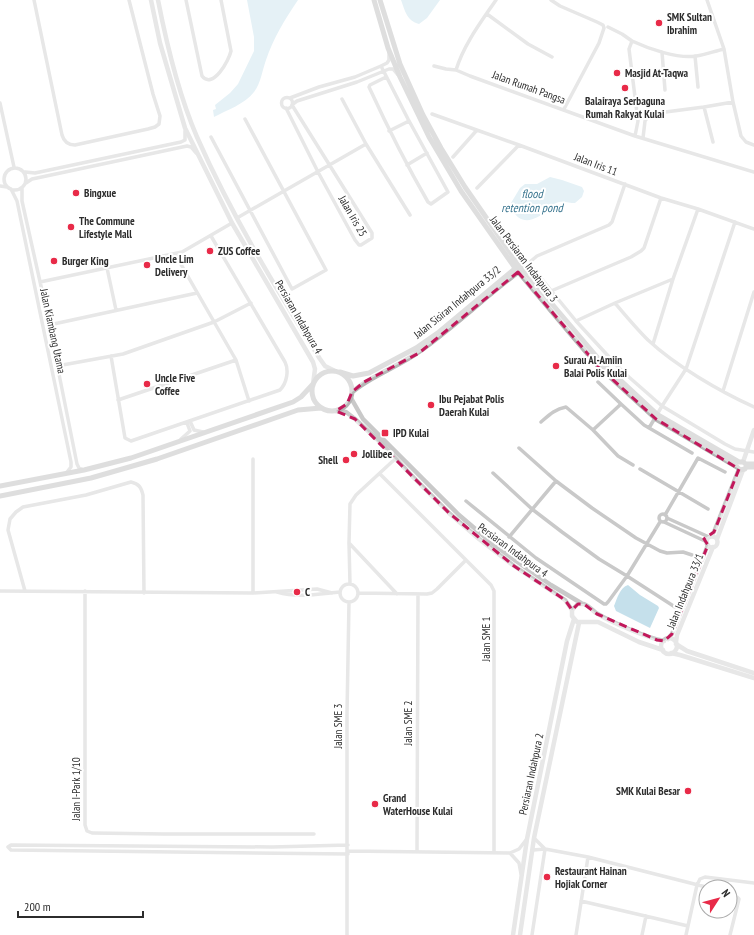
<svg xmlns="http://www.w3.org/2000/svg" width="754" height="935" viewBox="0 0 754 935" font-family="'PT Sans Narrow',sans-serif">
  <rect width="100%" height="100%" fill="#fff"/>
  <path fill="#c5e0eb" d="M247,0h51c-13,19 -25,39 -32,60 -4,11 -5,23 -12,32 -9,12 -27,18 -40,25l-1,-7 3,-1 -1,-4 15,-12 8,-9 16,-33v-14z
    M401,0h39l-13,18 -8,6c-12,-3 -14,-13 -18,-24z
    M550,177l12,3 20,7 2,4 -2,6 -7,6c-6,0 -13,-3 -19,0 -3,1 -5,4 -7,6 -14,12 -28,18 -38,-1v-5l9,-15 5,-4h12z
    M628,585l12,10 18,11 1,2 -9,20 -34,-17 -2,-5c3,-7 6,-19 14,-21z"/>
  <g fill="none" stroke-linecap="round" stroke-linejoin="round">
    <path stroke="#c9c9c9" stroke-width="3.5" d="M34,0l28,135c2,7 6,10 13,10l73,-16 7,-2 4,-3 1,-8 -7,-22 -24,-94
      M186,0l16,76c11,14 27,-16 29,-25l-10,-51
      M551,0l9,6 37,16 6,3 1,3 -5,15 -35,66
      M707,0l17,49
      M487,14l41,30 24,13
      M608,27l14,7 10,7
      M662,52l3,38
      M695,56l3,31
      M381,66l27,53 40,73 -17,12 -3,-2c-22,-38 -41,-76 -59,-115l1,-2 16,-8
      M434,66l12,3 10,1 14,6 165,60 119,36
      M456,70c8,-26 25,-48 40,-70
      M281.5 103a5.5 5.5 0 1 1 11 0a5.5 5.5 0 1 1-11 0Z
      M290,98l29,-11 36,-10 26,-11 6,-3 2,-3v-8
      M342,99l24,45 44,71
      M0,103l14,64
      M293,104l4,-3 60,-19 32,-13h4l5,6
      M286,108l32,64 37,68 4,5h2l11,-7v-5l-80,-128
      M432,114l87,31 142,53 37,11 56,20
      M389,131l20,-10
      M635,136l3,-15 -9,-72 3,-8c17,8 46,18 64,15 9,-1 19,-5 28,-7l9,53
      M211,137l81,152 34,-19 -81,-151
      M643,138l2,-17 5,-7 54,-7
      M713,142l-9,-35 29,-5 8,34 5,6 8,3
      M453,157l24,-27
      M407,165l20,-12
      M4 179a11 11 0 1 1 22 0a11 11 0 1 1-22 0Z
      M25,172l10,1 146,-31 4,-2v-9
      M26,183l6,-4 5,-1 150,-32 4,1 5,6
      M625,184l-13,38 -3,3 -72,31 -6,5v5l45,55 46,50 40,35 63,38 10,5 19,3
      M0,186l7,1
      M22,188v13l23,103 32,160 2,4 5,2
      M477,188l42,-43
      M11,189l6,12 54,261v5l-4,5
      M237,218l129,-74
      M175,254l61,106 13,41
      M107,268l9,42
      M40,282l142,-30 50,-29
      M551,291l80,-34 10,-6 3,-3 17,-50
      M615,303c11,13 21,25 33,37 28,26 71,51 106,67
      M576,321l39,-18 58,-24
      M49,325l148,-32
      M653,344l20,-65 25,-70
      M111,356l14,82 6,3 149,-51c7,-7 9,-20 5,-28l-74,-126
      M57,366l66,-12 91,-32 37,-19
      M598,382l23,22
      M723,391l31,-99
      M118,400l118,-40
      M190,421l4,9 9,2
      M541,422c8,-7 14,-13 25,-15l27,23 25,26 15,9
      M649,428l13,-22 24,-37 49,-147
      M593,430l28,-26 23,21 48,28
      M181,439l9,-8 -3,-8
      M519,448l37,33 36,27 44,30 24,13 7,2 16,-1 9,3
      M640,469l68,40
      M493,473l39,36 30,23 37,27 28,17 48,31
      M380,474l111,111 3,6v261
      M466,501l70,57 68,46h2l2,-2 19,-26 33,-54
      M659 518a4 4 0 1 1 8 0a4 4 0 1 1-8 0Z
      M665,515l33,-57 27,14
      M667,518l42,19
      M664,522l43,20
      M509,537l47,-56
      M349,543l48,51
      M350,584l-1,-41 1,-39 6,-9 39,-36
      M340 593a9 9 0 1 1 18 0a9 9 0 1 1-18 0Z
      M0,591l253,2 64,-4 15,4
      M25,591l-17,-61 2,-11 6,-7 7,-5 63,-12 45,-13c8,2 10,5 12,13l1,98
      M85,591v234l2,6 5,2 72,1h150
      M277,592c21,6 41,2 63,0
      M253,593v-134
      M358,593l69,1 5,-1 5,-4 28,-28
      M534,838l11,11
      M533,850l12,-1 43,8 118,30
      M348,851l162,2 9,-4 7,-9
      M417,851l1,-257
      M510,853l9,10 2,11
      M348,854l-337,-4 -3,-3 3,-2 261,2 76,-2
      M581,901l107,25
      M347,935v-221l2,-112
      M532,935l13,-86
      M576,935l12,-78
      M642,935l4,-19
      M686,935l11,-50 3,-6 5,-2 49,6
      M730,935l9,-36 -2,-2 -7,-3"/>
    <path stroke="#c9c9c9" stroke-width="4.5" d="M151,0l9,43 25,85 47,95 81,139 2,7 -2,15
      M158,0c9,46 20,93 39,137 34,77 78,150 123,222l5,7 10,5
      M351,398l12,21 96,96 34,29 23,17 35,24 30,18
      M336,411l10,1 9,7 25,23 34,36 35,35 30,26 35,27 51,34 7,10
      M743,462l11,-32
      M711,536l3,-4 25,-63
      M706.5 542a5.5 5.5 0 1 1 11 0a5.5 5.5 0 1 1-11 0Z
      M717,539l26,-69
      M661 646a8 8 0 1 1 16 0a8 8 0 1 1-16 0Z
      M668,639l4,-5 36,-89
      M676,642l1,-7 36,-88
      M676,644l11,7 67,22
      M663,650l-24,-8 -41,-20h-21l-5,-6v-6l6,-6h6c5,2 8,6 12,9 15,9 51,25 68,28
      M671,653l9,2 74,23
      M513,935l14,-96 40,-198 7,-22
      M520,935l14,-97 45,-215"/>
    <path stroke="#b6b6b6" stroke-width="5" d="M374,0l14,48 12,29 29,60 32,54 54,77 53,63 31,36 57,52 81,48 3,3 5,-1 1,-2v-3l-3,-2h-4
      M380,0l20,64 23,51 18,33 24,39 54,78 84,99 55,51 81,47
      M312 391a20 20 0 1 1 40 0a20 20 0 1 1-40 0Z
      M340,372l13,4 16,-3 47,-25 23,-16 78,-65
      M352,392c20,-17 46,-25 68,-41 35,-25 66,-55 101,-81
      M746,464h8
      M746,467h8
      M0,486l84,-16 47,-12 162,-56 8,-5 12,-13
      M0,496l91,-18 66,-19 141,-49 23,-2"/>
  </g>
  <path d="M0 0H754V935H0ZM518,272l81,95 57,52 83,50 -25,63 -10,7 4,6 -36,89 -8,7 -7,-1 -60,-26 -13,-10h-6l-6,6 -7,-10 -51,-34 -65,-53 -94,-94 -19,-8 11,-7 5,-12 12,-10 55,-29z" fill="#fff" fill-opacity=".55" fill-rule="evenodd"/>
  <path fill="none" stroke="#c2185b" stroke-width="3" stroke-dasharray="8 5" stroke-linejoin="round" d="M518,272l81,95 57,52 83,50 -25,63 -10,7 4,6 -36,89 -8,7 -7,-1 -60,-26 -13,-10h-6l-6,6 -7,-10 -51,-34 -65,-53 -94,-94 -19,-8 11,-7 5,-12 12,-10 55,-29z"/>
  <g fill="#e82a48" stroke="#fff" stroke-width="1.5">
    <circle cx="659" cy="23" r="4"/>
    <circle cx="617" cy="73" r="4"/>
    <circle cx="625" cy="88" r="4"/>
    <circle cx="76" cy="193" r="4"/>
    <circle cx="71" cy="227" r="4"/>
    <circle cx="210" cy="251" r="4"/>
    <circle cx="54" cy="261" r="4"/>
    <circle cx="147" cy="265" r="4"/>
    <circle cx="556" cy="366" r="4"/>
    <circle cx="147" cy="384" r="4"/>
    <circle cx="431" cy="405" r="4"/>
    <rect x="381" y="429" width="8" height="8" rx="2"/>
    <circle cx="354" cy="454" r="4"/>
    <circle cx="346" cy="460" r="4"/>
    <circle cx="297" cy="592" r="4"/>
    <circle cx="688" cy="791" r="4"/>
    <circle cx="375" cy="804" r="4"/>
    <circle cx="547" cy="877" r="4"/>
  </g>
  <g text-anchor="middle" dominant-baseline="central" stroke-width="4" stroke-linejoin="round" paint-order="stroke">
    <g font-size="11" font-weight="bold" fill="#2c2c2c" stroke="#fff" text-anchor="start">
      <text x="667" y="17">SMK Sultan<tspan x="667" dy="13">Ibrahim</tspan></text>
      <text x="625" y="73">Masjid At-Taqwa</text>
      <text x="625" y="101" text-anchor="middle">Balairaya Serbaguna<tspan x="625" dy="13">Rumah Rakyat Kulai</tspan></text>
      <text x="84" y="193">Bingxue</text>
      <text x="79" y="221">The Commune<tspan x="79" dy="13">Lifestyle Mall</tspan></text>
      <text x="218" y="251">ZUS Coffee</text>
      <text x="155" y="259">Uncle Lim<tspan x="155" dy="13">Delivery</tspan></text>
      <text x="62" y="261">Burger King</text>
      <text x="564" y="360">Surau Al-Amiin<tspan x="564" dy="13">Balai Polis Kulai</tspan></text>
      <text x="155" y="378">Uncle Five<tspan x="155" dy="13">Coffee</tspan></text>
      <text x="439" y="399">Ibu Pejabat Polis<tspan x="439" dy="13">Daerah Kulai</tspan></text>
      <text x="393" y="433">IPD Kulai</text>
      <text x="362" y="454">Jollibee</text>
      <text x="338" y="460" text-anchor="end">Shell</text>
      <text x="305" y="592">C</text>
      <text x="680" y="791" text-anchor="end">SMK Kulai Besar</text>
      <text x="383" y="798">Grand<tspan x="383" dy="13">WaterHouse Kulai</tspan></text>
      <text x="555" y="871">Restaurant Hainan<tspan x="555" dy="13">Hojiak Corner</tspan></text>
    </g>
    <g font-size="11" fill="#2c2c2c" stroke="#fff">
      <text transform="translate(529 87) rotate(20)">Jalan Rumah Pangsa</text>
      <text transform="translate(596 164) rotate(21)">Jalan Iris 11</text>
      <text transform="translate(353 216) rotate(60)">Jalan Iris 25</text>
      <text transform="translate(524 259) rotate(53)">Jalan Persiaran Indahpura 3</text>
      <text transform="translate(457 302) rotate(-39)">Jalan Sisiran Indahpura 33/2</text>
      <text transform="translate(299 317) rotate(60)">Persiaran Indahpura 4</text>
      <text transform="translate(53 331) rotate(78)">Jalan Kiambang Utama</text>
      <text transform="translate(513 550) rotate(36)">Persiaran Indahpura 4</text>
      <text transform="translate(685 591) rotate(-68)">Jalan Indahpura 33/1</text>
      <text transform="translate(486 639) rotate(-90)">Jalan SME 1</text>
      <text transform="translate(408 723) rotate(-90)">Jalan SME 2</text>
      <text transform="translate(338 726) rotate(-90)">Jalan SME 3</text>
      <text transform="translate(531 774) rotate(-78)">Persiaran Indahpura 2</text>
      <text transform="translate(76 789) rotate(-90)">Jalan I-Park 1/10</text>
    </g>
    <g font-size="12" font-style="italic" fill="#3a758f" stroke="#fff">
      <text x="532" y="193">flood<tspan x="532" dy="14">retention pond</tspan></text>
    </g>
  </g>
  <g transform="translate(718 899) rotate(54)"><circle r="19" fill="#ffffff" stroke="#ababab"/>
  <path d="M0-3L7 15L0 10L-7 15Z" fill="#e82a48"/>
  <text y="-6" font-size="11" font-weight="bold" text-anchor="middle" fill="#2c2c2c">N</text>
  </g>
  <path d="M18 911v6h125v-6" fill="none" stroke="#2c2c2c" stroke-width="2"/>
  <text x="24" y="911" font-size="12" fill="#2c2c2c" stroke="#ffffff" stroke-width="3" paint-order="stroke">200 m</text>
</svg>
